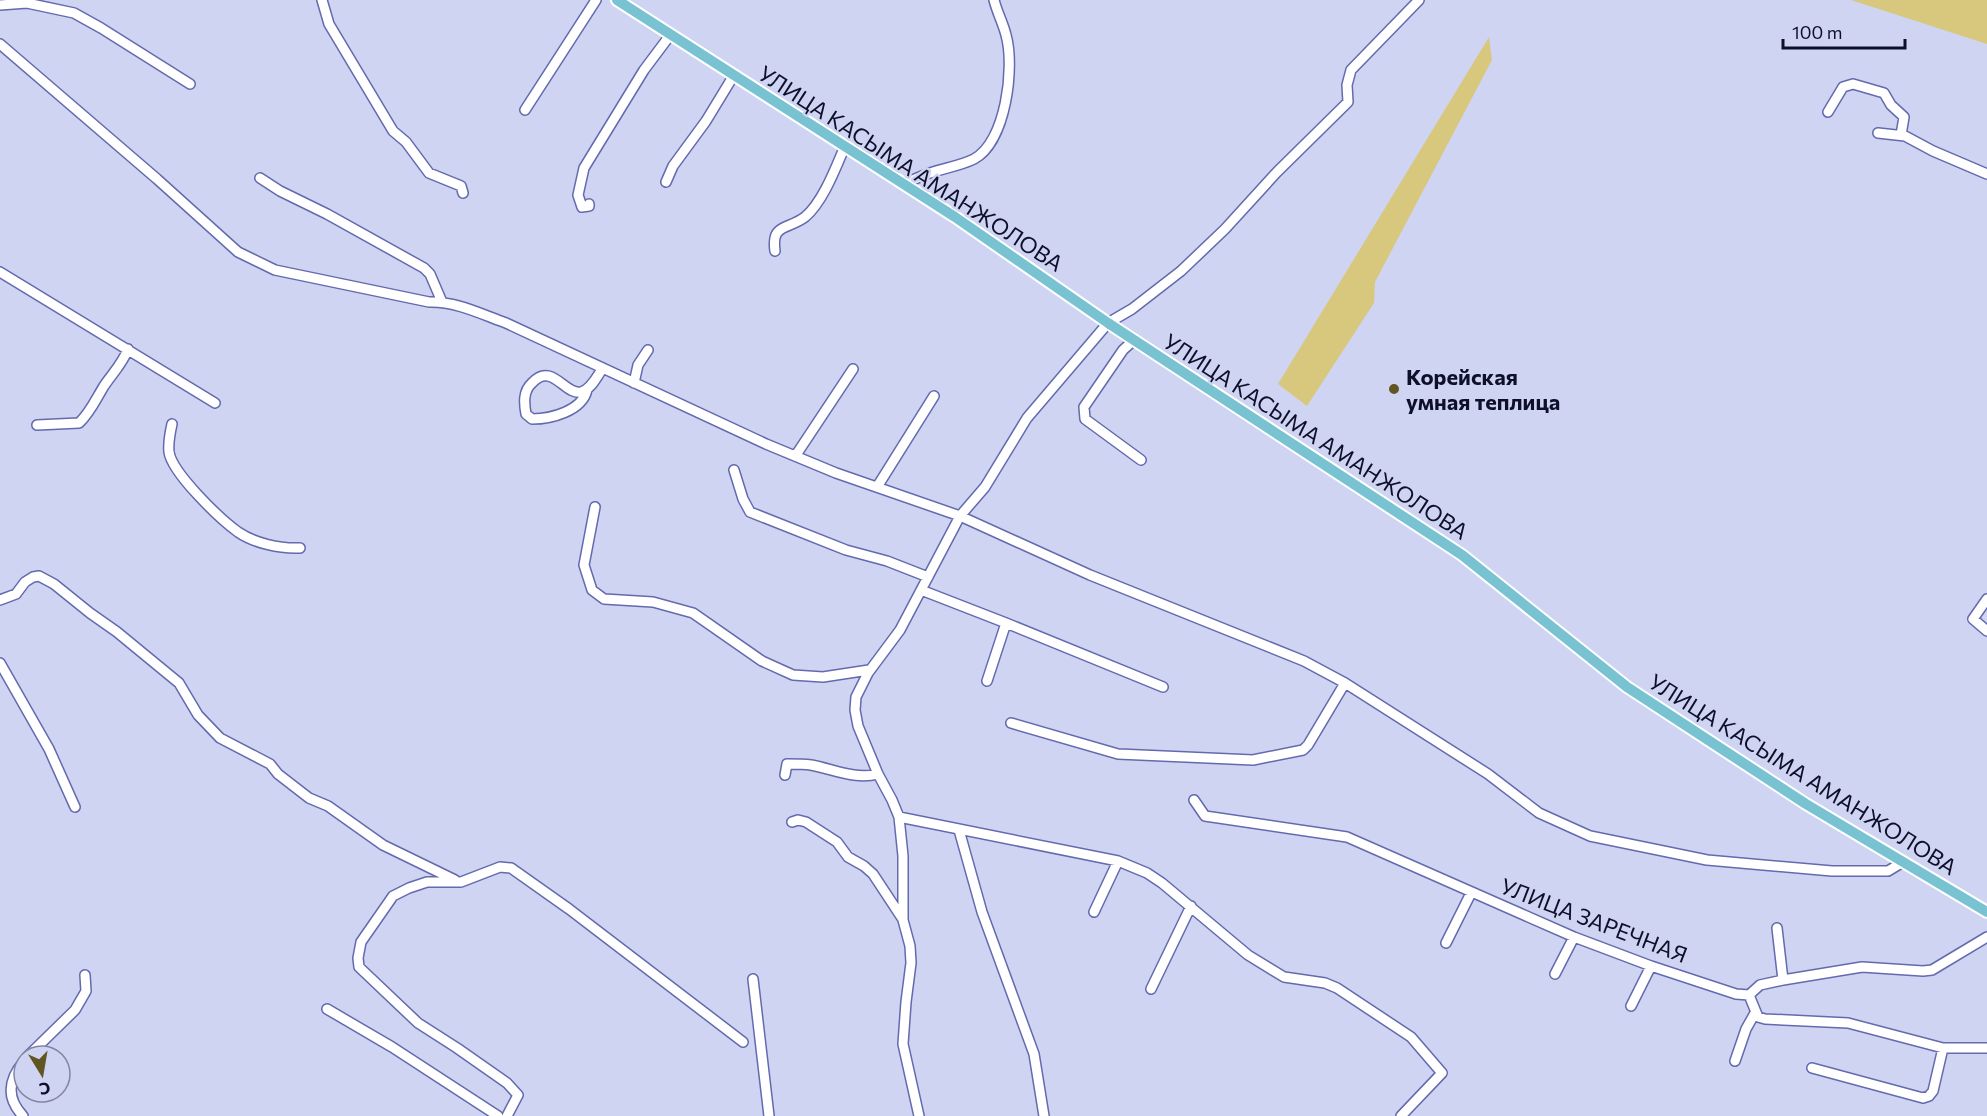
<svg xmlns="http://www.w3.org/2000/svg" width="1987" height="1116" viewBox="0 0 1987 1116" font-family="Commissioner,sans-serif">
  <rect width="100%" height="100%" fill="#cfd4f2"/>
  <path fill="#d7c87d" d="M1851,0h136v44z
    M1489,37l3,23 -117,222 -1,21 -67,103 -29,-22z"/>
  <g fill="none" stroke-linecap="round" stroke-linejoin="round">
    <defs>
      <path id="minor" d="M322,0l7,24 64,107 13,11 23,31 32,13 2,7
        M0,5l27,-2 47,10 27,15 89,56
        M0,44l157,135 81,73 37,18 154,32c26,-1 52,12 77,21l260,121 70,29 124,43 130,59 214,86 41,22 143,91 51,39 51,23 117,24 125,11h56l15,-9
        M525,110l71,-110
        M1828,112l15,-25 10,-3 31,9 7,12 13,12 -3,18
        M1878,133l27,3 28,15 54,23
        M260,178l20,13 47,23 97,54 6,6 12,28
        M666,182l7,-16 33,-45 28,-46
        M904,184c9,-4 17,-8 26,-11 14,-5 30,-7 44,-14 32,-17 41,-92 32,-124 -3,-12 -9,-23 -12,-35
        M589,204v2l-7,1 -4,-12 6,-27 60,-98 27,-36
        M775,251c-4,-28 13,-21 30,-34 18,-15 31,-50 40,-71
        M0,272l215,131
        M1134,340l-11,10 -39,57 1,12 56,41
        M634,383l4,-18 10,-15
        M587,390c-5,21 -36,29 -55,29l-6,-5c-2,-11 -3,-23 6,-31 20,-22 33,13 49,9 10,-2 16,-16 22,-24
        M172,424c-2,9 -4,19 -3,28 3,21 51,67 69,80 16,11 42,17 62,16
        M37,425l42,-2c11,-10 17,-24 25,-37 8,-12 19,-23 24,-37
        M796,455l57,-86
        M734,470l9,29 7,13 96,38 41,11 41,16
        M877,487l57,-91
        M595,507l-11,58 8,25 12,9 49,3 40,11 69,48 31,14 30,2 46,-7
        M921,590l85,33 157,64
        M1987,599l-14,20 14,12
        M0,600l16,-6 9,-12 8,-5 6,-1 15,8 36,29 27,19 62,51 19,32 22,23 50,26 8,10 31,24 19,8 55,39 72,35
        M0,663l49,86 26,58
        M987,681l19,-58
        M1011,723l107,31 135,6 50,-10 5,-5 37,-62
        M785,775l2,-11c8,0 17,0 24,1 22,4 44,15 67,9
        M1194,800l11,16 142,21 227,100 77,29 85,28 13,1 11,-10 23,-5 79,-13 61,4 9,-1 55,-33
        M899,817l219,44 29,12 15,10 86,72 36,22 41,6 12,5 74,49 31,36 -41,43
        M792,822l6,-2 8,2 31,20 11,15 16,9 9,8 29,44
        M959,830l23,82 52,142 10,62
        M1094,912l24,-51
        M1777,928l6,52
        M1446,943l25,-50
        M1555,974l19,-37
        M753,979l16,137
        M1151,989l40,-83
        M1749,995l9,22 7,2 83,4 95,25h44
        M1631,1006l20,-40
        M327,1009l65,38 106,69
        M28,1056l47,-46 11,-19 -1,-16
        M1735,1061l11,-32 9,-16
        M1812,1068l111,30 6,-2 4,-5 10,-43
        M23,1116c-18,-19 -14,-37 1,-55
        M507,1116l11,-21 -11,-12 -50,-35 -39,-25 -59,-56 -1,-9 3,-16 32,-46 16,-8 18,-6h34l39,-15 11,1 58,41 174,133
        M919,1116l-16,-72 3,-42 5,-39 -1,-17 -7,-26v-64l-4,-39 -7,-17 -14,-26 -20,-48 -3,-16 1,-13 12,-24 32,-43 60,-114 25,-29 42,-69 81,-95 24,-14 49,-38 44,-42 52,-57 71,-70 -1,-17 4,-15 68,-70"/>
      <path id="major" d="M617,0l338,217 153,106 354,232 165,132 179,117 181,108"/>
    </defs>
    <use href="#minor" stroke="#636aad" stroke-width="12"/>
    <use href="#major" stroke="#fff" stroke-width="14"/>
    <use href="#minor" stroke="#fff" stroke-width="9"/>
    <use href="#major" stroke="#78c2d2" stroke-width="10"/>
  </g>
  <circle fill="#615623" stroke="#cfd4f2" stroke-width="2" cx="1394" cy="389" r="6"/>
  <g text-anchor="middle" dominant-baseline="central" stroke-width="5" stroke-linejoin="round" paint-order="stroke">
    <g font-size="22" fill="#0e0f29" stroke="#cfd4f2">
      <text transform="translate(911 168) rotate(33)">УЛИЦА КАСЫМА АМАНЖОЛОВА</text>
      <text transform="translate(1316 436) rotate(33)">УЛИЦА КАСЫМА АМАНЖОЛОВА</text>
      <text transform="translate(1803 774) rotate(32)">УЛИЦА КАСЫМА АМАНЖОЛОВА</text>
      <text transform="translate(1594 920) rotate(21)">УЛИЦА ЗАРЕЧНАЯ</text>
    </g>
    <g font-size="22" font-weight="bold" fill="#0e0f29" stroke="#cfd4f2" text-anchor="start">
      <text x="1406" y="376">Корейская<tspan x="1406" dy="25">умная теплица</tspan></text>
    </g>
  </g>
  <g transform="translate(42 1074) rotate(169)"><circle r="28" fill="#cfd4f2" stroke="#8285a2" stroke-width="1.5"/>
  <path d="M0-4.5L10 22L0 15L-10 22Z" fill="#615623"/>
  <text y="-9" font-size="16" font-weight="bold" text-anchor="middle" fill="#0e0f29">С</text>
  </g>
  <path d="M1783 39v9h122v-9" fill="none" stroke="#0e0f29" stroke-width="3"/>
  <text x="1792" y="39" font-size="18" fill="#0e0f29" stroke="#cfd4f2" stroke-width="4.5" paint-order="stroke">100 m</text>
</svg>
